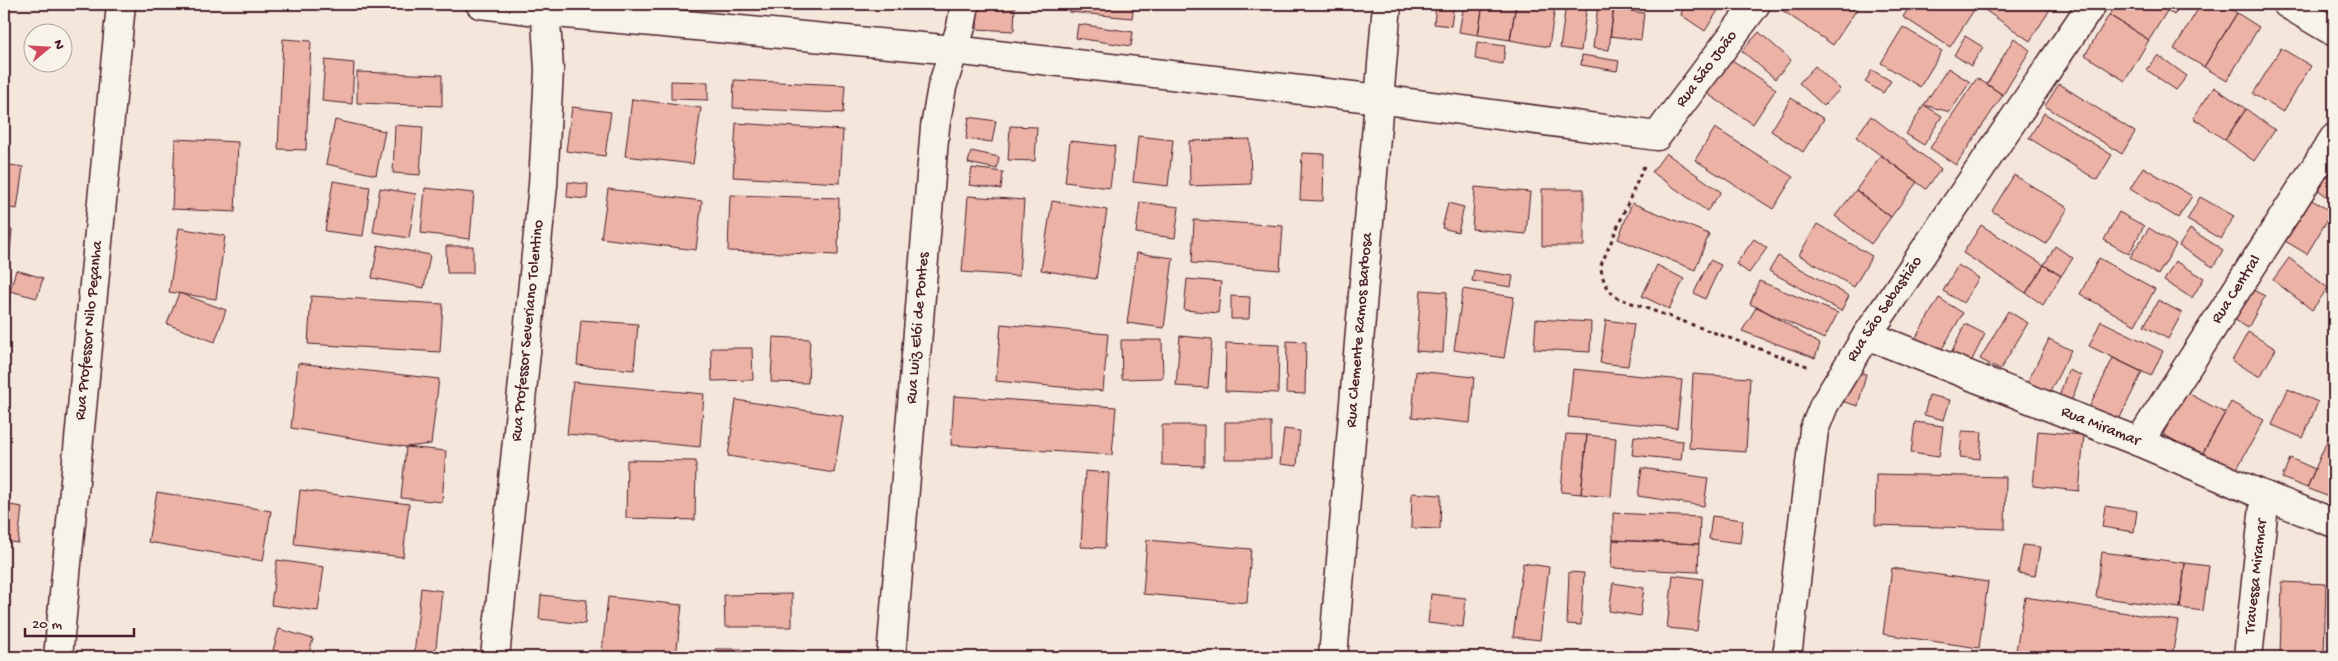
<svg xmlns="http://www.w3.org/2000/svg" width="2338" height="661" viewBox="0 0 2338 661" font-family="'Gochi Hand',sans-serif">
  <rect width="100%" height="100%" fill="#f5e6db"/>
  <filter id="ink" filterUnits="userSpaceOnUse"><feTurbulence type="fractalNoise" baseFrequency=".02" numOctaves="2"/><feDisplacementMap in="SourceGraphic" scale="10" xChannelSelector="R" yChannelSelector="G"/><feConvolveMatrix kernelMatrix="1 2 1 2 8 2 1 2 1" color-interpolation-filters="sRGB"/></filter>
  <g filter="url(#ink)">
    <path fill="#ebb2a5" stroke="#4a1f2b" d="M978,4l37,1 -1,26 -37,-2z
      M1070,4h64l-2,14 -63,-6z
      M1176,4h50v4z
      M1436,4h18l-3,22 -17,-2z
      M1464,4h19l-5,31 -19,-3z
      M1483,4h33l-6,36 -32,-5z
      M1516,4l39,3 -6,40 -39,-7z
      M1566,4h21l-6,47 -21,-3z
      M1598,4h16l-5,46 -16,-2z
      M1684,4h38l-17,27 -24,-16z
      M1773,4h82l4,2 -26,39z
      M1911,4h54l9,6 -24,37 -47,-30z
      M1976,4h68l7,4 -21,33z
      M2117,4h38l12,7 -18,29 -40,-25z
      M2155,4h26l-7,11z
      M2201,4h21l15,9 -33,54 -30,-18z
      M2306,4h28v3l-5,10z
      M1614,9l30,4 -3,27 -31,-4z
      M2237,13l22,14 -32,54 -23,-14z
      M2109,15l40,25 -24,41 -40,-26z
      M1078,24l55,8 -2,14 -55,-8z
      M1903,27l39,24 -22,36 -39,-24z
      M1759,32l32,28 -16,19 -33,-28z
      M1965,36l18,11 -12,19 -17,-11z
      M2014,38l16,12 -27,45 -16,-11z
      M283,39l28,2 -5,109 -28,-1z
      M1477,42l28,4 -2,18 -28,-5z
      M2281,48l30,18 -28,46 -30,-18z
      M1582,55l37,6 -2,10 -36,-6z
      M2158,55l29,21 -11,14 -29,-20z
      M1726,56l50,33 -23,35 -50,-33z
      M325,60l29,3 -2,41 -30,-3z
      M1815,66l25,23 -16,17 -25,-23z
      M1948,68l22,14 -20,30 -26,-7z
      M1872,70l19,11 -8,12 -18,-11z
      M357,72l85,3v31l-85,-3z
      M1977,78l26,17 -47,70 -26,-17z
      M734,80l111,5 -2,28 -110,-5z
      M671,81l37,1v18l-37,-1z
      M2059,84l76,48 -13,22 -77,-48z
      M2214,87l32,22 -21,31 -32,-22z
      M1791,98l33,21 -21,33 -32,-21z
      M632,99l69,9 -8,56 -68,-8z
      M1924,105l18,11 -18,29 -18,-11z
      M572,107l39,5 -6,44 -39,-5z
      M2246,109l29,21 -21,31 -29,-21z
      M2044,113l68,42 -15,25 -68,-42z
      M1871,116l70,53 -15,20 -70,-52z
      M969,117l27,4 -4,21 -26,-3z
      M335,120l50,11 -9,44 -50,-11z
      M736,123l107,7 -3,53 -107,-6z
      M395,125l28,2 -3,48 -27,-2z
      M1010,126l27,1 -2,34 -27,-1z
      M1715,128l78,49 -20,32 -78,-49z
      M1138,136l35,4 -5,46 -35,-4z
      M175,139l63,3 -3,70 -63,-3z
      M1250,139l1,45 -61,2 -1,-45z
      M1070,141l45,5 -5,42 -45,-6z
      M971,151l28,6 -2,12 -29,-6z
      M1302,153l22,1 -1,47 -23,-1z
      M1666,153l55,39 -14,19 -55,-39z
      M1881,155l36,27 -26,35 -35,-27z
      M4,164l19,3 -6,42 -13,-2z
      M2334,164v38l-17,-13z
      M2143,167l49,29 -14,22 -48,-29z
      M972,168l31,4 -2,17 -32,-4z
      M2014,175l54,33 -22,36 -54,-33z
      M333,181l37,6 -7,49 -38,-5z
      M568,182l20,2 -1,15 -20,-2z
      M1475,187l55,5 -4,42 -54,-5z
      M380,188l36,6 -7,44 -36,-6z
      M425,188l49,5 -4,46 -49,-6z
      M608,189l94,12 -6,49 -95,-12z
      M1542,189h42v57h-42z
      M1856,190l35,27 -20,27 -36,-28z
      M730,195l109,3 -1,57 -110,-4z
      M968,196l56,4 -5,76 -57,-4z
      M2200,197l34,19 -13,23 -34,-19z
      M2310,199l22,13 -25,42 -22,-13z
      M1052,201l55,9 -11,69 -55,-9z
      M1140,202l39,5 -4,31 -39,-5z
      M1448,203l16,4 -6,25 -16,-4z
      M1632,203l77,31 -14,36 -77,-31z
      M2119,212l25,14 -15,28 -25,-14z
      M1194,220l89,6 -3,44 -88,-7z
      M1817,224l55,32 -18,31 -55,-32z
      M1981,225l63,40 -18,28 -63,-40z
      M179,228l46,8 -9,63 -47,-7z
      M2149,228l27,17 -18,30 -28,-18z
      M4,229l8,1 -3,31h-5z
      M2190,229l33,21 -10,17 -34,-21z
      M1754,239l13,9 -18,25 -13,-9z
      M378,245l52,10 -6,33 -52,-10z
      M446,246h27v27h-26z
      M2055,246l18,12 -12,18 -17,-11z
      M1137,253l36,5 -9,70 -37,-5z
      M1778,256l71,40 -8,15 -72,-40z
      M2099,258l56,31 -20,36 -55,-31z
      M2289,258l39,30 -16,22 -39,-30z
      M1710,260l11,5 -16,34 -11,-6z
      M2175,261l29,17 -12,20 -28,-17z
      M1657,265l27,14 -15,30 -27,-13z
      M1958,265l21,13 -16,25 -20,-12z
      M2044,265l17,11 -18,29 -17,-12z
      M16,270l27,8 -6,20 -27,-7z
      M1474,270l39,6 -2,11 -39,-6z
      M1187,279l34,3 -3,31 -34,-3z
      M1759,281l79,32 -14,26 -74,-35z
      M2245,286l20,10 -17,32 -19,-12z
      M1463,289l51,8 -10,61 -50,-8z
      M1421,290l26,2 -4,61 -27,-2z
      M4,291h6l-3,49h-3z
      M179,293l47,17 -11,32 -48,-18z
      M311,296l132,8 -3,48 -132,-8z
      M1231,296l19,1 -1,22h-18z
      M1939,298l24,15 -24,41 -24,-15z
      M2158,300l24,13 -14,26 -24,-13z
      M1757,306l63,38 -5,14 -73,-27z
      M2008,311l20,12 -28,47 -20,-11z
      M1536,319l55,3 -1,30 -56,-3z
      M581,320l57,4 -4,46 -57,-5z
      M1606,320l28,4 -6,42 -28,-3z
      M2101,321l62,30 -12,25 -62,-30z
      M1001,324l107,10 -5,57 -107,-10z
      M1965,324l20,10 -15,30 -19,-10z
      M2248,332l28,17 -16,28 -28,-16z
      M1180,336l32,3 -4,49 -32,-2z
      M773,337l37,2 -2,44 -37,-1z
      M2049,339l22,11 -22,44 -22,-11z
      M1121,340h41l1,38 -41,1z
      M1287,341l19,1 -1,52 -19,-1z
      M1226,343l53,2 -1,48 -53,-2z
      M711,348h41l1,32 -41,1z
      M2113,358l29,14 -26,54 -29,-14z
      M298,363l141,16 -8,65 -25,3 -115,-19z
      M1573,369l109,11 -5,48 -109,-11z
      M1850,370l16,4 -8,32 -17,-5z
      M2068,370l13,5 -10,27 -12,-5z
      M1416,371l58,6 -4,46 -58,-6z
      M1693,374l57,4 -4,74 -57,-4z
      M573,382l131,12 -4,53 -133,-13z
      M2288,389l30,13 -15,36 -31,-13z
      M2186,392l39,21 -24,43 -38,-22z
      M1929,395l21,5 -6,20 -20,-5z
      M954,396l162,11 -4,48 -161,-10z
      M736,400l107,16 -9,57 -106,-17z
      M2231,402l33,18 -30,54 -33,-18z
      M1225,422h46v37h-46z
      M1915,422l28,4 -4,31 -28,-4z
      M1162,425h42v41l-42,-1z
      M1284,429l16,2 -3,35 -17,-2z
      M1962,431l20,1 -2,27 -20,-2z
      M2038,431l46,4 -5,56 -46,-5z
      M1566,434l21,1 -6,59 -20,-2z
      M1587,435l29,3 -5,59 -30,-3z
      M1634,436l49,5 -2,19 -49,-5z
      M2329,436l5,3v60l-27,-11z
      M406,447l40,4 -4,51 -41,-4z
      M2290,458l25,11 -8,19 -25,-10z
      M627,460l69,1 -1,59 -69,-2z
      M1642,468l66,10 -4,28 -66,-10z
      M1085,471l24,2 -4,75 -24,-1z
      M1876,474l130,3 -1,52 -130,-4z
      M300,490l109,14 -6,53 -109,-13z
      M157,492l114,19 -8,50 -115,-19z
      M1412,493l29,2 -1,34 -29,-1z
      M4,504l18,3 -4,36 -14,-2z
      M2105,506l32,5 -3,21 -32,-5z
      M1613,513l87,4 -1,27 -86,-4z
      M1712,516l31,4 -3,23 -31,-4z
      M1147,540l104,9 -4,54 -104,-9z
      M1613,540l86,4 -1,28 -87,-4z
      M2023,545l17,2 -5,29 -17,-3z
      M2102,552l83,11 -5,45 -84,-11z
      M277,560l47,7 -6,44 -47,-6z
      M1523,563l26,4 -9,73 -27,-3z
      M2185,563l24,3 -6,45 -23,-3z
      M1892,568l96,14 -9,66 -96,-14z
      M1569,572l15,1 -3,52 -14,-1z
      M1673,575l30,4 -6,52 -30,-3z
      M2282,582l44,2 -2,73h-44z
      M1613,583l31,5 -4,28 -31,-5z
      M421,588l21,3 -7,66 -21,-2z
      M792,594v33h-67l-1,-32z
      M1431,594l35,4 -3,29 -35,-4z
      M541,595l46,5 -2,24 -46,-5z
      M608,597l74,8 -6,52 -74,-6z
      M2025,597l153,24 -6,36h-157z
      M279,629l34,10 -5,18h-37z
      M715,649h27v8h-27z
      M773,650l25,1 -1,6h-25z"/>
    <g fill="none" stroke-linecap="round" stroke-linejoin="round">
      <defs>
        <g id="street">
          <path id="s1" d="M480,4l65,8 409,38 425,49 278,37 99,-132"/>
          <path d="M2287,4l47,28"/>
          <path id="s2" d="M1867,335l272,107 126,54 69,27"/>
          <path id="s3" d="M2139,442l195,-304"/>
          <path id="s4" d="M58,657l63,-653"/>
          <path id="s5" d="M495,657l48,-472 6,-115 -4,-66"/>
          <path id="s6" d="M891,657l44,-530 7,-40 19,-60 4,-23"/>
          <path id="s7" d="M1333,657l54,-653"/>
          <path id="s8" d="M1787,657l27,-227 10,-25 43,-70 225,-331"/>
          <path id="s9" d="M2248,657l17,-161"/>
        </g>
      </defs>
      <use href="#street" stroke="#4a1f2b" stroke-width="31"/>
      <path stroke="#4a1f2b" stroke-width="3" stroke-dasharray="4 4" stroke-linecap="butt" d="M1644,166l-43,99c0,13 5,21 14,32l195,70"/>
      <use href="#street" stroke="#f7f3e8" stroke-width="28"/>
    </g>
  </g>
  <g text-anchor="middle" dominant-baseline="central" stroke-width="4.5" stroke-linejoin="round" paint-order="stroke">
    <g font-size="16" fill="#4a1f2b" stroke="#f7f3e8">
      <text stroke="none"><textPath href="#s1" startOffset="1268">Rua São João</textPath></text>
      <text stroke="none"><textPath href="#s3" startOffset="181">Rua Central</textPath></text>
      <text stroke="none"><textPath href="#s8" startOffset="369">Rua São Sebastião</textPath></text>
      <text stroke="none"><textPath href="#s6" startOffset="330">Rua Luiz Elói de Pontes</textPath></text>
      <text stroke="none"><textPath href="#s4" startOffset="328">Rua Professor Nilo Peçanha</textPath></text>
      <text stroke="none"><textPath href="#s5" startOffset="328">Rua Professor Severiano Tolentino</textPath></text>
      <text stroke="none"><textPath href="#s7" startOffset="328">Rua Clemente Ramos Barbosa</textPath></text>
      <text stroke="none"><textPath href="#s2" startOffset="251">Rua Miramar</textPath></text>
      <text stroke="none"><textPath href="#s9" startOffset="81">Travessa Miramar</textPath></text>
    </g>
  </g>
  <rect width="2338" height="661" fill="none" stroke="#f7f3e8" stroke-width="20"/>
  <rect x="10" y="10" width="2318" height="641" fill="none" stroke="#4a1f2b" stroke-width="2" filter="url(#ink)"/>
  <g transform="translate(48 48) rotate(72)"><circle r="24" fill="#f7f3e8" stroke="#b29e9c"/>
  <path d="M0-4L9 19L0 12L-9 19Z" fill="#d1495b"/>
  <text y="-8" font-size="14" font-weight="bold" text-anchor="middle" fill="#4a1f2b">N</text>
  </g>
  <path d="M25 628v8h109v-8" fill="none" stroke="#4a1f2b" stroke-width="2.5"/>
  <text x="32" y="628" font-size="15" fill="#4a1f2b" stroke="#f7f3e8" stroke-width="4" paint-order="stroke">20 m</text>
</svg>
